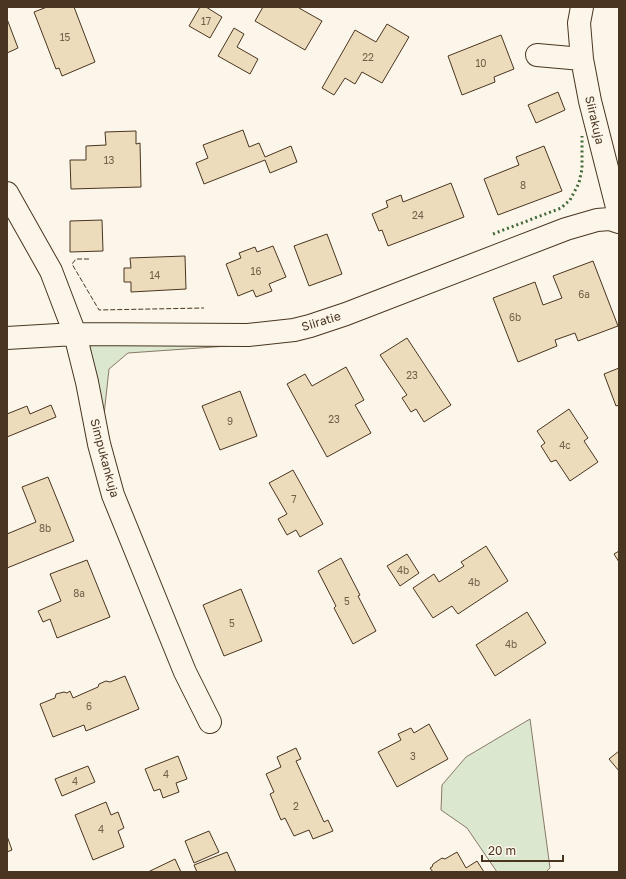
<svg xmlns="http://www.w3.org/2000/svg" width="626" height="879" viewBox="0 0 626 879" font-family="'Golos Text',sans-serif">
  <rect width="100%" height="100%" fill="#fbf6e9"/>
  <path fill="#dce7d0" stroke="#887966" d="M75,334l173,1 37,7 -157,11 -19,16 -6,55z
    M530,719l20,149 -4,4h-49l-30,-44 -26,-18 1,-25 24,-28z"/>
  <path fill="#ecdcbc" stroke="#4a3520" d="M47,7h27l21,55 -33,14 -3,-8 -3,1 -22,-57z
    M200,7h6l16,10 -12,21 -21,-12z
    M263,7h36v1l23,13 -17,29 -50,-29z
    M7,19l11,29 -11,5z
    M387,24l22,13 -27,46 -20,-11 -7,12 -10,-6 -11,17 -12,-7 33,-58 21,12z
    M234,28l10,6 -7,13 21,12 -8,15 -32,-18z
    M501,35l13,34 -20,8 1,5 -33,13 -14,-39z
    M558,92l7,18 -29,13 -8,-18z
    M243,130l6,17 10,-4 6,14 26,-11 6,16 -27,11 -5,-13 -61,24 -8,-21 12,-5 -5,-13z
    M136,131v13l4,-1 1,44 -70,2 -1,-29h16v-14l20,-1 -1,-13z
    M544,146l18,45 -64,24 -14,-36 35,-14 -3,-8z
    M451,183l13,34 -76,29 -6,-16 -3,1 -7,-17 16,-7 -2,-6 15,-6 2,7z
    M102,220l1,31 -33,1v-31z
    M327,234l15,40 -33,12 -15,-40z
    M273,246l13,31 -17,7 3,7 -16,6 -3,-7 -15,6 -12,-32 15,-6 -2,-5 16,-6 2,5z
    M185,256l1,33 -55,3v-10h-7v-14h7l-1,-10z
    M593,261l25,65 -40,15 -3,-8 -20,7 2,6 -39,16 -25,-64 42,-16 8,23 19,-7 -9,-22z
    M407,338l44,67 -27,17 -8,-13 -5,3 -9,-14 5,-3 -27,-40z
    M346,367l18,33 -9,5 16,28 -44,24 -40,-73 18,-10 7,12z
    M619,368v37l-3,1 -12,-32z
    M240,391l17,45 -37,14 -18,-44z
    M51,405l5,12 -49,20v-23l20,-8 3,8z
    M569,409l19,29 -4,3 14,21 -28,19 -14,-21 -5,2 -10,-16 4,-3 -8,-12z
    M293,470l30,54 -23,13 -4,-7 -9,5 -9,-16 9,-5 -18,-31z
    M48,477l26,64 -67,27v-34l29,-12 -14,-35z
    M486,546l22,35 -50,33 -6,-8 -19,12 -20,-30 21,-14 5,8 25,-16 -3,-4z
    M619,551v11l-5,-8z
    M407,554l12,19 -19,13 -13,-20z
    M341,558l19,37 -2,1 18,35 -23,13 -19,-36 2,-2 -18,-35z
    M87,560l23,57 -53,21 -7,-19 -7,3 -5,-11 23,-10 -11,-27z
    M241,589l21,52 -38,15 -21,-51z
    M527,612l19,31 -51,33 -19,-31z
    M125,676l14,33 -53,22 -2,-6 -31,12 -13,-33 15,-6 1,-4 8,-2 3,1 3,-2 3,7 25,-11 1,-3 7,-3 4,1z
    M429,724l19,35 -51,28 -19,-35 23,-12 -3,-6 13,-6 3,5z
    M296,748l5,11 -5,2 28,61 4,-2 5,11 -20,8 -4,-9 -15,6 -9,-18 -4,2 -11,-26 4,-2 -8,-18 15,-7 -4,-10z
    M619,751v20l-10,-12z
    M178,756l9,23 -11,4 3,9 -16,6 -3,-9 -6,2 -9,-22z
    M88,766l7,16 -33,14 -7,-17z
    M106,802l5,13 7,-3 6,16 -6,3 6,16 -31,13 -18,-45z
    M209,831l10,21 -25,11 -9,-22z
    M7,836l5,14 -5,2z
    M227,852l9,20h-39l-3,-7z
    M457,852l9,16 11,-7 7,11h-51l-3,-4 2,-1 1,-3 9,-6 3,1z
    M175,859l6,13h-33z"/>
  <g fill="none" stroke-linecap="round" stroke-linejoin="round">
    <defs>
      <path id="minor" d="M582,7l-3,16 3,36 8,42 29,114
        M537,55l45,4
        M7,193l44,78 24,63 12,48 12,62 14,51 72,177 25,50
        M7,338l68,-4 173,1 46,-5 16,-4 36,-12 220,-85 31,-9 13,-1 9,3"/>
    </defs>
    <use href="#minor" stroke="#4a3520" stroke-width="24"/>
    <use href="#minor" stroke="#fbf6e9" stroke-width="22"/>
    <path stroke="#436837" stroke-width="3" stroke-dasharray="2 3" stroke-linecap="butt" d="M493,234l68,-26 9,-8 9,-17 3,-14v-33"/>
    <path stroke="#4a3520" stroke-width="1" stroke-dasharray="5 2" stroke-linecap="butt" d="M89,259h-13l-4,5 27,46 105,-2"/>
  </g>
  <g text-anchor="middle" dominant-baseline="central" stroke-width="3" stroke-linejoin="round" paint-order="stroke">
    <g font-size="10" fill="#725f47">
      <text x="206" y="21">17</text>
      <text x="65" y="37">15</text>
      <text x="368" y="57">22</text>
      <text x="481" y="63">10</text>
      <text x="109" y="160">13</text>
      <text x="523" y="185">8</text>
      <text x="418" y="215">24</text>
      <text x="256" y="271">16</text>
      <text x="155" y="275">14</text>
      <text x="584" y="294">6a</text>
      <text x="515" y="317">6b</text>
      <text x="412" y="375">23</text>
      <text x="334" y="419">23</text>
      <text x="230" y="421">9</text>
      <text x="565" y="445">4c</text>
      <text x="294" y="499">7</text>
      <text x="45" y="528">8b</text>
      <text x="403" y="570">4b</text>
      <text x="474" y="582">4b</text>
      <text x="79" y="593">8a</text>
      <text x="347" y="601">5</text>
      <text x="232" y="623">5</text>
      <text x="511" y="644">4b</text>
      <text x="89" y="706">6</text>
      <text x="413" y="756">3</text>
      <text x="166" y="774">4</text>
      <text x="75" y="781">4</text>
      <text x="296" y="806">2</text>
      <text x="101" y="829">4</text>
    </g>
    <g font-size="12" fill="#4a3520" stroke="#fbf6e9">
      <text transform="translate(595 120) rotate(77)">Siirakuja</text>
      <text transform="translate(321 321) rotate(-17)">Siiratie</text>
      <text transform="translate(105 458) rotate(75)">Simpukankuja</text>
    </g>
  </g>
  <rect width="626" height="879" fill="none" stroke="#4a3520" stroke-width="16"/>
  <path d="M482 855v6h81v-6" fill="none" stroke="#4a3520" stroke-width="2"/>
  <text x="488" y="855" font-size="12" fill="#4a3520" stroke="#fbf6e9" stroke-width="3" paint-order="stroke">20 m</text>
</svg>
